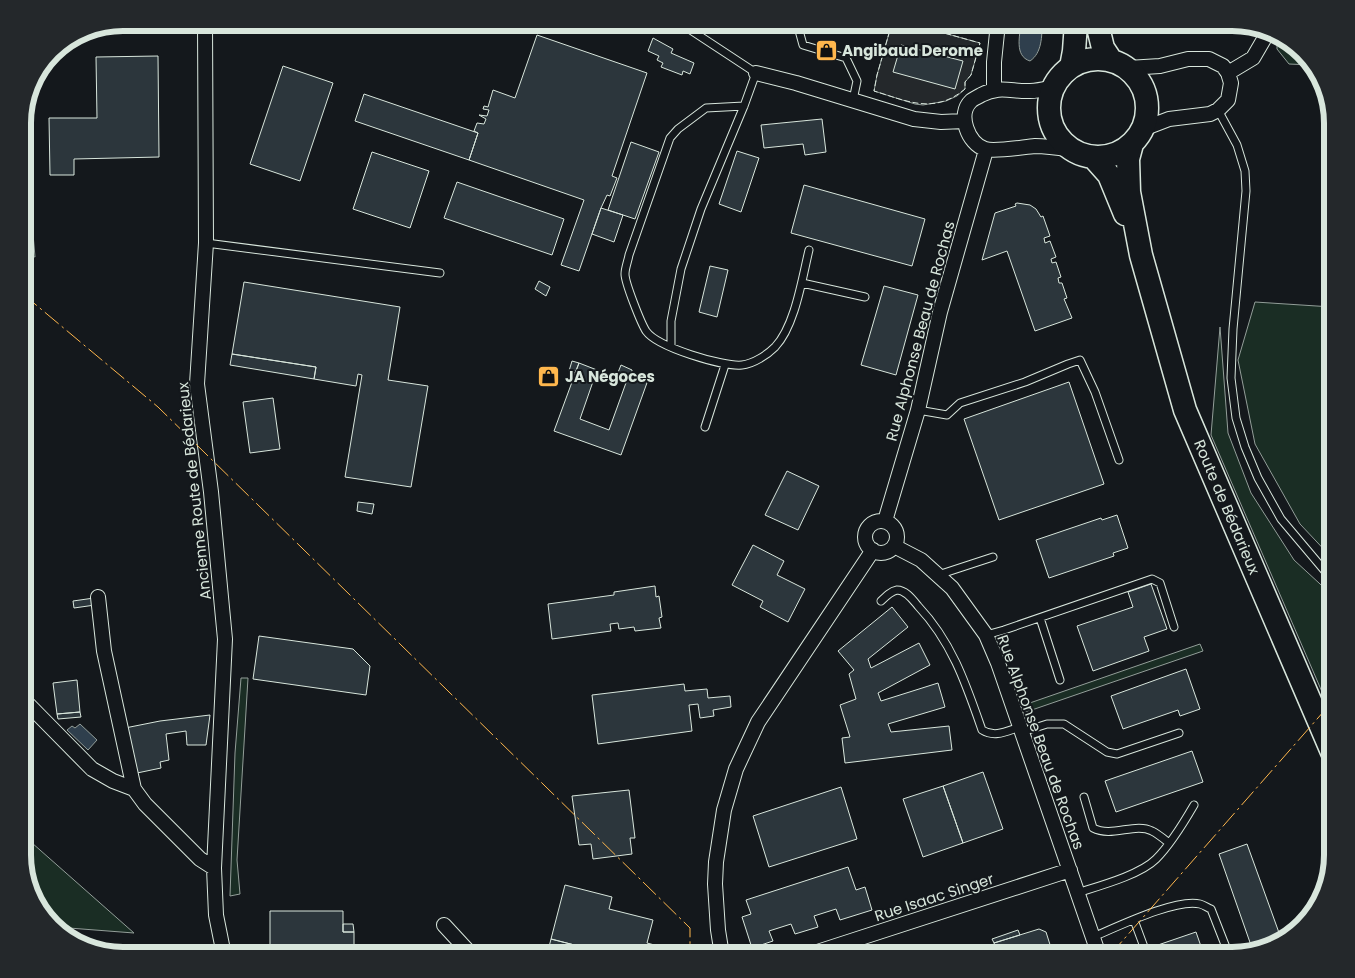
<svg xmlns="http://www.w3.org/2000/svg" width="1355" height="978" viewBox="0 0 1355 978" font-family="Poppins,sans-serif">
  <rect width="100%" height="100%" fill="#14181c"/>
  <path fill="#1a2d24" stroke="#939e99" d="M1277,38l16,5 18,22 -22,-1 -12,-15z
    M25,109l1,44 9,104 -12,-3v-138z
    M1255,302l77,5v251l-32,-34 -45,-80 -17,-84z
    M1220,327l8,106 23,60 43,67 38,35v120l-121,-280z
    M1200,644l3,7 -177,61 2,-5v-2h-4z
    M241,678h7l-11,182 3,34 -10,2 5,-143z
    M23,835l111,98 -78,-6 -23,-27 -10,-39z"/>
  <path fill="#24282b" stroke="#939e99" d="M892,23h16l72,20 -9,32 -6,7v7l-8,7 -11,5 -23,4 -8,-1 -41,-13 3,-16z"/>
  <path fill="#2f3f4d" stroke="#939e99" d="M1021,23h21c0,13 0,30 -12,38 -16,-5 -10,-26 -9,-38z
    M80,724l17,16 -9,10 -21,-20 5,-4 3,2z"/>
  <path fill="#2c363c" stroke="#d8e6dc" d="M537,35l110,38 -35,103 5,2 -7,18 -3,-1 -6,13 -22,63 -18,-6 23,-65 -115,-40 9,-27 -4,-2 3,-8 7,1 2,-5 -7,-4 8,1 2,-6 -6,-1 1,-3 4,1 5,-17 22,8z
    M653,38l20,11 -2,4 23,10 -4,11 -7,-3 -1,4 -21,-8 2,-4 -6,-3 2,-4 -11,-5z
    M901,45l62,16 -8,28 -62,-17z
    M158,56l1,101 -85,2v16h-24l-1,-57h48l-1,-61z
    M283,66l50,17 -33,98 -50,-17z
    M364,94l114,39 -9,27 -114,-39z
    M822,119l4,33 -21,3 -2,-11 -39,4 -3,-23z
    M631,142l28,10 -24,67 -27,-9z
    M737,151l22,7 -18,54 -22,-8z
    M372,152l57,19 -19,57 -57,-19z
    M457,182l107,37 -12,36 -108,-37z
    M804,185l121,34 -13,47 -121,-33z
    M1017,203l13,2 6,4 5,8 2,-1 7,20 -6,2 1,5 5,-2 6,16 -5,2 1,4 4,-1 5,15 -3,1 1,5h3l5,15 -3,1 8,19 -37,13 -28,-80 -25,9 13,-47 21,-7 -1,-2z
    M601,208l22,7 -9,27 -22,-8z
    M710,266l18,4 -11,47 -18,-5z
    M539,281l11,6 -4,9 -11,-7z
    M244,282l156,25 -12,73 40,6 -17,101 -66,-10 17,-102 -4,-1 -2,12 -42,-7 2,-12 -84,-13z
    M884,286l34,9 -22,80 -35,-10z
    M232,354l84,13 -2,12 -84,-14z
    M572,361l7,2 -4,10 -6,-2z
    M579,363l18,7 -17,49 29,11 18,-50 -10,-5 4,-10 11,5v3l16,7 -27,75 -67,-24z
    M1069,382l35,102 -105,36 -35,-101z
    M273,398l7,51 -30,4 -7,-51z
    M787,471l32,15 -21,44 -33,-15z
    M358,502l16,2 -2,10 -15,-3z
    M1117,515l11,33 -15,5 1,3 -65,22 -13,-38 65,-22 1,2z
    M753,545l31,16 -7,14 28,14 -17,33 -28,-15 3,-6 -31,-16z
    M1151,584l16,45 -23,8 5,14 -56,20 -16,-45 56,-19 -5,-15z
    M655,586l1,11 3,-1 3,21 -3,1 2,10 -26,3 -1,-4 -15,2 -1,-6 -8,1 1,7 -59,8 -4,-35 66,-9v-3z
    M94,598l1,7 -21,3 -1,-7z
    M892,607l16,20 -40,32 3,9 48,-25 11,22 -52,28 3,8 57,-18 7,24 -57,17 3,8 58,-6 3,24 -107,13 -3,-25 8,-1 -10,-32 16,-6 -7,-25 5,-4 -16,-19z
    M259,636l94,13 17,17 -4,29 -113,-16z
    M1186,669l14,40 -20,7 -2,-6 -55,19 -12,-33z
    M77,680l3,32 -23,2 -4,-31z
    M684,684l1,7 22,-2 1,9 22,-2 1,11 -18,3 1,6 -14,2 -2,-14 -9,1 3,26 -94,13 -6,-49z
    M80,712l1,5 -23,2 -1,-5z
    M210,715l-4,30h-19l-1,-14 -20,3 3,26 -9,2 1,6 -24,5 -12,-45 35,-7z
    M1192,751l11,31 -87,30 -11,-31z
    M983,772l20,57 -40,14 -20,-57z
    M943,786l20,57 -40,14 -20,-58z
    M841,787l16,52 -88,28 -16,-51z
    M629,790l6,48h-5l2,16 -39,5 -2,-15 -12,1 -7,-49z
    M1247,844l35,97 -5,4 -24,6 -34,-97z
    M848,867l8,23 9,-3 7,23 -32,10 -4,-11 -22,7 4,11 -23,7 -4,-10 -22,7 4,10 -21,7 -10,-31 9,-3 -5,-14z
    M565,885l47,12 -3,12 44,11 -6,23 15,4 -3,8h-63l2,-4 -47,-12z
    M270,911h73v21h11v23h-84z
    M343,924h10l1,8h-11z
    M1039,929l7,3 6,19 -15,4h-40l-3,-12z
    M1018,930l2,5 -26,8 -2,-4z
    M1196,932l8,23h-46l-3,-9z
    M551,939l47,12 -2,4h-49z
    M1052,951l2,4h-17z"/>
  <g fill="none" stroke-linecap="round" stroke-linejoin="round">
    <defs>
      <path id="lane" d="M797,23l6,22 43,13 11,23 -4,19
        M744,106l-38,2 -28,21 -8,9 -41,117c-1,6 -4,13 -4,19 0,9 16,49 21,57 11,16 77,36 96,34 11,-1 25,-10 33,-18 20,-21 27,-68 34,-97
        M1218,110l19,35 8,26 1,20 -13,138 -2,49 5,40 9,29 13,31 23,41 43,51 8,5
        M206,243l234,30
        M802,283l63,14
        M671,347v-26l10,-52 20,-60 43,-103 12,-33 -76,-50
        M918,410l29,5 13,-12 65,-21 43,-18 12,-4 15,32 24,68
        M705,427l20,-62
        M938,575l55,-18
        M881,601c5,-5 10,-10 16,-11 9,0 16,10 21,16 34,36 48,78 64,124 13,8 25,1 38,-3
        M1040,618l20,62
        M986,635l18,-5 148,-51 8,4 14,44
        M1022,732l25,-8h17l43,28 10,2 62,-21
        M1084,797l9,31c19,10 42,-6 59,3 6,3 12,8 17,12
        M1077,893c22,-7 63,-18 79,-34 15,-15 27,-35 38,-54
        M1134,920l13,35
        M1093,937c24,-10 83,-39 107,-33 4,1 8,4 11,5l18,46"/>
      <path id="street" d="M205,23l1,220 -9,141 14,108 14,147 -11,229 2,47 8,40
        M1128,68l32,-2 28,-7h21l14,7 5,7 3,10 -3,17 -10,10 -8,4 -41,5 -26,10
        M756,73l40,10 118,36 27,3 23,-1
        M1228,73l25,-15 14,-24
        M1053,87c-8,2 -15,4 -23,4 -18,1 -30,-6 -49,4 -3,2 -8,4 -10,6 -14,13 -3,43 14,48 10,3 38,-2 50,-3 13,0 25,2 38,4
        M994,90v-28l4,-39
        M885,521l33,-111 22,-98 46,-162
        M865 537a16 16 0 1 1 32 0a16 16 0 1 1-32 0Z
        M894,546l27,14 31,28 34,47 12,28 101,292
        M98,597l6,54 30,138
        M23,699l69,70 21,12 21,8 11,15 55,55 14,9
        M444,925l24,26 18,4
        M722,955l-4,-25 -3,-46 1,-22 8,-52 12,-41 22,-47 115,-172
        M808,955l262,-85"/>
      <path id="primary" d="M1097,23l6,25 8,12
        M1049 108a49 49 0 1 1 98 0a49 49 0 1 1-98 0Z
        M1071,67l3,-16 2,-28
        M1132,144l-4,15 1,33 12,63 44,155 147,342
        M1093,157l16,18 16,39"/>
    </defs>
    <use href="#lane" stroke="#d8e6dc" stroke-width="9"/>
    <use href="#street" stroke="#d8e6dc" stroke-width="16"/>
    <use href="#primary" stroke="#d8e6dc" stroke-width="25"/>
    <use href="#lane" stroke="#14181c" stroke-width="7"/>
    <use href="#street" stroke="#14181c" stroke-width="14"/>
    <use href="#primary" stroke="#14181c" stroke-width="22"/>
    <path stroke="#d8e6dc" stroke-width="1" stroke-dasharray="6 2.5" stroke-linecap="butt" d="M892,23l-15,52 -3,16c33,10 60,24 91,-2v-7l6,-7 9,-32 -72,-20"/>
    <path stroke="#ffb74d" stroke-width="1" stroke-dasharray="18 4 2.5 4" stroke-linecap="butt" d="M23,294l135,113 532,521v27
      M1110,955l222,-253"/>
  </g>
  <defs>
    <symbol id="shop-square" viewBox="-11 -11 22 22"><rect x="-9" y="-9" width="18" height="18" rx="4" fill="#ffb74d" stroke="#14181c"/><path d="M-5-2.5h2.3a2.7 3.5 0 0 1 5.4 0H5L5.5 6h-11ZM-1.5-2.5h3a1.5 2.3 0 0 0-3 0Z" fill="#111"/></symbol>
  </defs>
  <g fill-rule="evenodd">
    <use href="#shop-square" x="814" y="38" width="25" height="25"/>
    <use href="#shop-square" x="536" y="364" width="25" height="25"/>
  </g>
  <g text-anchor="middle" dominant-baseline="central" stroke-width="4" stroke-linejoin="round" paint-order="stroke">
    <g font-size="15" font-weight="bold" fill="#d8e6dc" stroke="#14181c" text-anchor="start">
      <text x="842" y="50">Angibaud Derome</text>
      <text x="565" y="376">JA Négoces</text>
    </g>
    <g font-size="15" fill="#d8e6dc" stroke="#14181c">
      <text transform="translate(920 331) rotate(-75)">Rue Alphonse Beau de Rochas</text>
      <text transform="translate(194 491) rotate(-96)">Ancienne Route de Bédarieux</text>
      <text transform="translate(1227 507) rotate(67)">Route de Bédarieux</text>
      <text transform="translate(1041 742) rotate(70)">Rue Alphonse Beau de Rochas</text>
      <text transform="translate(934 897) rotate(-18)">Rue Isaac Singer</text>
    </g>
  </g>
  <path d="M0 0H1355V978H0ZM123 31H1232A92 92 0 0 1 1324 123V855A92 92 0 0 1 1232 947H123A92 92 0 0 1 31 855V123A92 92 0 0 1 123 31Z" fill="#24282b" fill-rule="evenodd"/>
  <path fill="none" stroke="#d8e6dc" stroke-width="6" d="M123 31H1232A92 92 0 0 1 1324 123V855A92 92 0 0 1 1232 947H123A92 92 0 0 1 31 855V123A92 92 0 0 1 123 31Z"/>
</svg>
